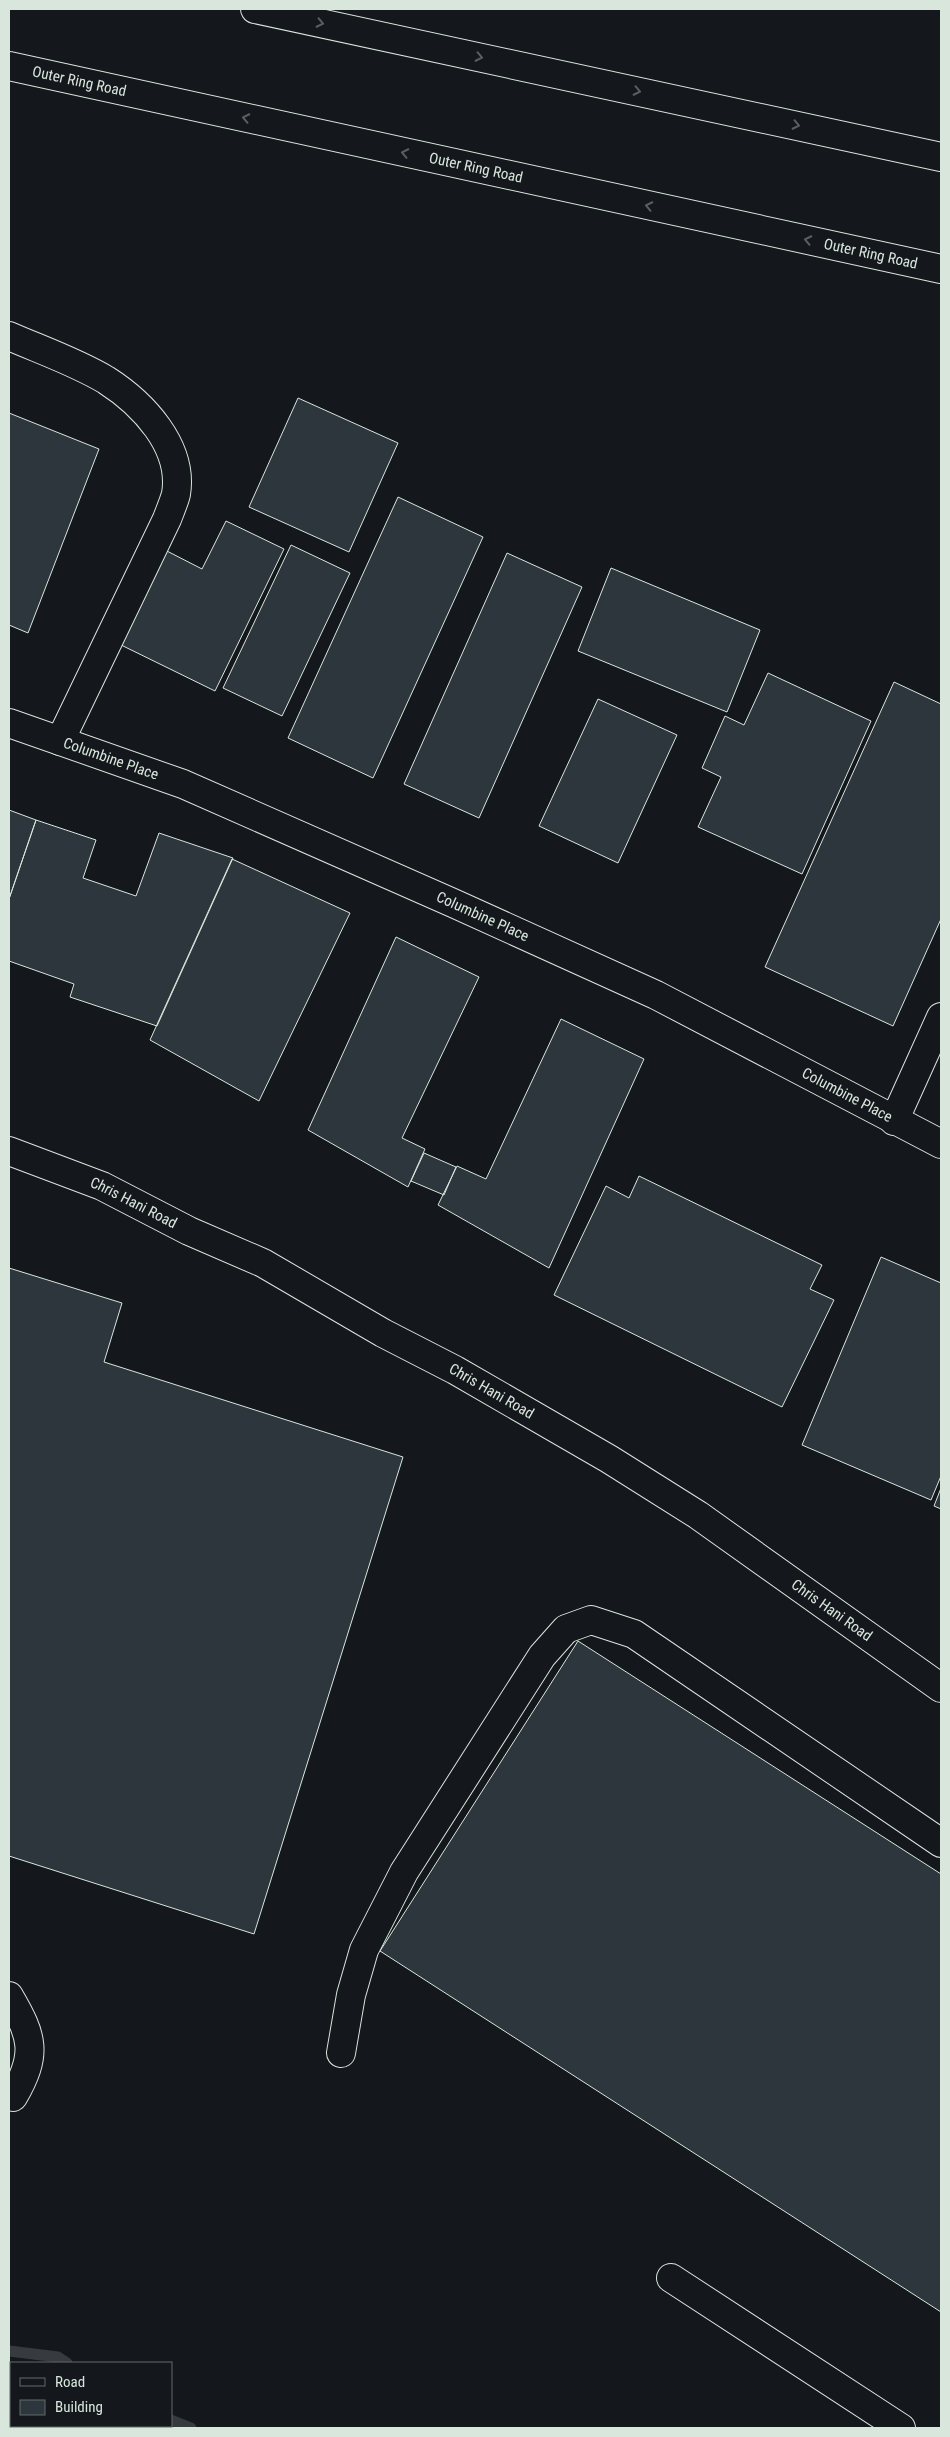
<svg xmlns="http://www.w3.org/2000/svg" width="950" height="2437" viewBox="0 0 950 2437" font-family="'Roboto Condensed',sans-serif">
  <rect width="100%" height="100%" fill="#14181c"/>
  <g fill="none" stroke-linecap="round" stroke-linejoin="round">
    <path stroke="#363b3e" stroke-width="11" d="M9,2351l49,6 9,6
      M171,2420l20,8"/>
  </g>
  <path fill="#2c363c" stroke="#d8e6dc" d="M298,398l100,45 -49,109 -100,-45z
    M9,413l90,36 -71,184 -19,-8z
    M398,497l85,40 -110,241 -85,-40z
    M226,521l58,28 -69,142 -98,-48 46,-94 39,20z
    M291,545l59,28 -68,143 -59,-28z
    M507,553l75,34 -103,231 -75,-34z
    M611,568l149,62 -33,82 -149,-61z
    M768,673l103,48 -69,153 -104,-47 23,-50 -19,-9 23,-52 19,9z
    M894,682l47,22v215l-48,107 -128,-59z
    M598,699l79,36 -59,128 -79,-37z
    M9,810l27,10 -27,79z
    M36,820l60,20 -13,38 53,18 23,-63 74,25 -76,168 -87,-29 4,-13 -65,-23v-62z
    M232,859l118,54 -91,188 -109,-61z
    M396,937l83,40 -77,161 23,11 -17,38 -100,-57z
    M561,1019l83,40 -95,209 -111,-63 19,-39 29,13z
    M424,1153l32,14 -12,28 -33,-14z
    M639,1176l183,89 -12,24 24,11 -52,107 -228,-112 52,-109 23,12z
    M881,1257l60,26v193l-10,24 -129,-55z
    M9,1268l113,35 -18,59 299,95 -149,477 -245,-78z
    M941,1488v21l-7,-3z
    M578,1641l363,233v438l-561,-361z"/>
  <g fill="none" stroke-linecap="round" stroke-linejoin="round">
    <defs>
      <g id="minor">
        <path d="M9,336c32,14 67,26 97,44 36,23 78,66 70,114 -2,8 -6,17 -9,25l-107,222"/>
        <path id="s1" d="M9,723l174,61 270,119 203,92 285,149"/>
        <path d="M894,1121l47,-104"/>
        <path id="s2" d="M9,1151l93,35 87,45 74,32 120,70 72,37 154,89 89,56 243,173"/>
        <path d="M9,1996c24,41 29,58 4,101l-4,-1"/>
        <path d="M341,2053l10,-58 13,-45 40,-78 138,-216 24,-27 25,-9 43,14 307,209"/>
        <path d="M671,2278l230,150"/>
      </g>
      <g id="highway">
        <path d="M255,9l686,148"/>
        <path id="s3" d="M9,66l932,203"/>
      </g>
    </defs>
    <use href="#minor" stroke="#d8e6dc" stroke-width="30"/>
    <use href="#highway" stroke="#d8e6dc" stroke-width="30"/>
    <use href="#minor" stroke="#14181c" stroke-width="28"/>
    <use href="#highway" stroke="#14181c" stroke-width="28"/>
  </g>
  <defs><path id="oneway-chevron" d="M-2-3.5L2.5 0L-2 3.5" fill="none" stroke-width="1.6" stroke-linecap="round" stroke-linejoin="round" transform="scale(1.25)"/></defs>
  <g stroke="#59605f">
    <use href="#oneway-chevron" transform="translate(320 23) rotate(12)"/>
    <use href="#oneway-chevron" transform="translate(479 57) rotate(12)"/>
    <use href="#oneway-chevron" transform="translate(637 91) rotate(12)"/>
    <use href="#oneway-chevron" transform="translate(246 118) rotate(-168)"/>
    <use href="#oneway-chevron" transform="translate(796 125) rotate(12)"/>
    <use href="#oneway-chevron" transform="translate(405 153) rotate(-168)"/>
    <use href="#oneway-chevron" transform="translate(649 206) rotate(-168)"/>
    <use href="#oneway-chevron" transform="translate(808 240) rotate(-168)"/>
  </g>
  <g text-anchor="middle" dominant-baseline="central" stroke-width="4" stroke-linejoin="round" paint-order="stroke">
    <g font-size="15" fill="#d8e6dc" stroke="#14181c">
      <text stroke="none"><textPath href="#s3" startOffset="72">Outer Ring Road</textPath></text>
      <text stroke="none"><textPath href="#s3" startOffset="478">Outer Ring Road</textPath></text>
      <text stroke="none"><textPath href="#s3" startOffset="882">Outer Ring Road</textPath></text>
      <text stroke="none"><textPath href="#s1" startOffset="108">Columbine Place</textPath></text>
      <text stroke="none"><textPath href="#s1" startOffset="512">Columbine Place</textPath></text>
      <text stroke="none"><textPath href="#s1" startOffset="918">Columbine Place</textPath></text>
      <text stroke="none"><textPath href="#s2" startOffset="135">Chris Hani Road</textPath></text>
      <text stroke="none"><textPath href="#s2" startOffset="540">Chris Hani Road</textPath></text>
      <text stroke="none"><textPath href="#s2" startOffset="945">Chris Hani Road</textPath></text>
    </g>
  </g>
  <rect width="950" height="2437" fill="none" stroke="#d8e6dc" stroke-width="20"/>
  <rect x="10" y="2362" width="162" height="65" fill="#14181c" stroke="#626a69"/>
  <rect x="20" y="2378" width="25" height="8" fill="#14181c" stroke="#626a69"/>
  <text x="55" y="2387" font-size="15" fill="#d8e6dc">Road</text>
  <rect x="20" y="2400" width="25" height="15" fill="#2c363c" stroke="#626a69"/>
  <text x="55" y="2412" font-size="15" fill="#d8e6dc">Building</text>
</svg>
